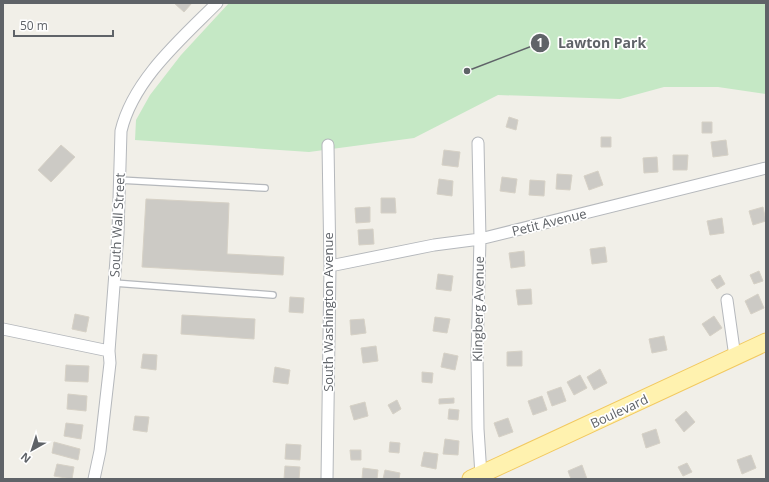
<svg xmlns="http://www.w3.org/2000/svg" width="769" height="482" viewBox="0 0 769 482" font-family="'Open Sans',sans-serif">
  <rect width="100%" height="100%" fill="#f1efe8"/>
  <path fill="#c5e8c5" d="M229,3h537v91l-48,-7h-54l-44,12 -122,-4 -84,43 -105,14 -174,-12 1,-20 14,-25 31,-40z"/>
  <path fill="#cccac5" stroke="#d6d1c6" d="M174,3h18l-8,9z
    M509,117l9,3 -2,10 -10,-3z
    M702,122h10v11h-10z
    M601,137h10v10h-10z
    M726,140l2,15 -15,2 -2,-15z
    M61,145l14,12 -24,25 -13,-12z
    M444,150l16,2 -2,15 -16,-2z
    M673,155h15l-1,15h-14z
    M657,157l1,15 -14,1 -1,-15z
    M598,171l5,14 -14,5 -5,-14z
    M557,174l15,1 -2,15 -14,-1z
    M502,177l15,2 -2,14 -15,-2z
    M439,179l14,2 -1,15 -15,-2z
    M530,180l15,1 -1,15 -15,-1z
    M381,198h14l1,15h-15z
    M146,199l83,4 -2,51 57,3 -1,18 -141,-8z
    M370,207v15l-14,1 -1,-15z
    M763,207l3,14 -13,4 -4,-14z
    M722,218l2,15 -14,2 -3,-14z
    M373,229l1,15 -15,1 -1,-15z
    M605,247l2,15 -15,2 -2,-15z
    M524,251l1,15 -14,2 -2,-15z
    M759,271l4,10 -9,3 -4,-9z
    M438,274l15,2 -2,15 -15,-2z
    M720,275l5,9 -8,5 -6,-9z
    M531,289l1,15 -14,1 -2,-15z
    M758,294l6,14 -13,6 -6,-13z
    M290,297l14,1 -1,15 -14,-1z
    M75,314l14,3 -3,15 -14,-3z
    M182,315l73,4 -1,20 -73,-5z
    M714,316l8,12 -12,8 -8,-12z
    M435,317l15,2 -3,14 -14,-2z
    M364,319l2,14 -15,2 -1,-15z
    M664,336l3,14 -15,3 -3,-14z
    M376,346l2,15 -15,2 -2,-15z
    M522,351v15h-15v-14z
    M444,353l14,3 -3,14 -14,-3z
    M143,354l14,1 -1,15 -15,-2z
    M66,365l23,1 -1,16 -23,-1z
    M275,367l15,3 -2,14 -15,-2z
    M600,369l7,14 -13,7 -7,-13z
    M422,372l11,1 -1,10 -10,-1z
    M580,375l7,13 -13,7 -7,-13z
    M561,387l5,14 -14,5 -5,-14z
    M68,394l19,2 -1,15 -19,-2z
    M542,396l5,14 -14,5 -5,-14z
    M454,398v5l-15,1v-5z
    M397,400l4,9 -8,5 -5,-9z
    M365,402l3,14 -14,4 -4,-14z
    M449,409l10,1 -1,10 -10,-1z
    M686,411l9,11 -11,10 -9,-12z
    M135,416l14,1 -2,15 -14,-2z
    M508,418l5,14 -14,5 -5,-14z
    M66,423l17,2 -2,14 -17,-3z
    M656,429l4,14 -14,5 -4,-14z
    M445,439l14,2 -1,14 -15,-1z
    M54,442l26,7 -2,11 -26,-7z
    M390,442l10,1 -1,10 -10,-1z
    M286,444l15,1 -1,15 -15,-1z
    M350,450h11v10h-10z
    M424,452l14,2 -2,15 -15,-3z
    M751,455l5,13 -14,6 -5,-14z
    M687,463l5,9 -9,4 -5,-9z
    M57,464l17,3 -2,12 -18,-3z
    M582,465l5,14h-16l-3,-8z
    M285,466l15,1 -1,12h-15z
    M363,468l15,2 -1,9h-15z
    M385,470l15,3 -1,6h-16z"/>
  <g fill="none" stroke-linecap="round" stroke-linejoin="round">
    <defs>
      <path id="lane" d="M119,180l146,8
        M114,283l159,12"/>
      <path id="street" d="M478,143l2,96 -3,116 1,74 3,46
        M330,266l104,-21 46,-6 286,-71
        M727,300l8,57
        M3,329l106,22
        M94,479l6,-28 10,-88 -1,-12 9,-118 3,-102c12,-51 60,-92 96,-128
        M327,479l3,-213 -2,-121"/>
      <path id="primary" d="M471,479l295,-137"/>
    </defs>
    <use href="#lane" stroke="#b5b8bc" stroke-width="8"/>
    <use href="#street" stroke="#b5b8bc" stroke-width="13"/>
    <use href="#primary" stroke="#f2c960" stroke-width="19"/>
    <use href="#lane" stroke="#fff" stroke-width="5.5"/>
    <use href="#street" stroke="#fff" stroke-width="11"/>
    <use href="#primary" stroke="#fff2af" stroke-width="17"/>
  </g>
  <g text-anchor="middle" dominant-baseline="central" stroke-width="3.5" stroke-linejoin="round" paint-order="stroke">
    <g font-size="13" fill="#5f6368" stroke="#fff">
      <text transform="translate(549 222) rotate(-14)">Petit Avenue</text>
      <text transform="translate(117 225) rotate(-87)">South Wall Street</text>
      <text transform="translate(478 309) rotate(-89)">Klingberg Avenue</text>
      <text transform="translate(328 312) rotate(-90)">South Washington Avenue</text>
      <text transform="translate(619 411) rotate(-25)">Boulevard</text>
    </g>
  </g>
  <path fill="none" stroke="#5f6368" stroke-width="1.5" d="M467 71L540 43"/>
  <g fill="#5f6368" stroke="#fff" stroke-width="1.5">
    <circle cx="467" cy="71" r="4"/>
    <circle cx="540" cy="43" r="10"/>
  </g>
  <g font-size="12" text-anchor="middle" font-weight="bold" fill="#fff">
    <text x="540" y="47">1</text>
  </g>
  <g font-size="14" text-anchor="middle" font-weight="bold" fill="#5f6368" stroke="#fff" stroke-width="3.5" stroke-linejoin="round" paint-order="stroke">
    <text x="602" y="48">Lawton Park</text>
  </g>
  <rect width="769" height="482" fill="none" stroke="#5f6368" stroke-width="8"/>
  <g transform="translate(32 450) rotate(219)" stroke="#ffffff" stroke-width="3" paint-order="stroke">
  <path d="M0-3L7 15L0 10L-7 15Z" fill="#5f6368"/>
  <text y="-6" font-size="11" font-weight="bold" text-anchor="middle" fill="#5f6368">N</text>
  </g>
  <path d="M14 30v6h99v-6" fill="none" stroke="#5f6368" stroke-width="2"/>
  <text x="20" y="30" font-size="12" fill="#5f6368" stroke="#ffffff" stroke-width="3" paint-order="stroke">50 m</text>
</svg>
